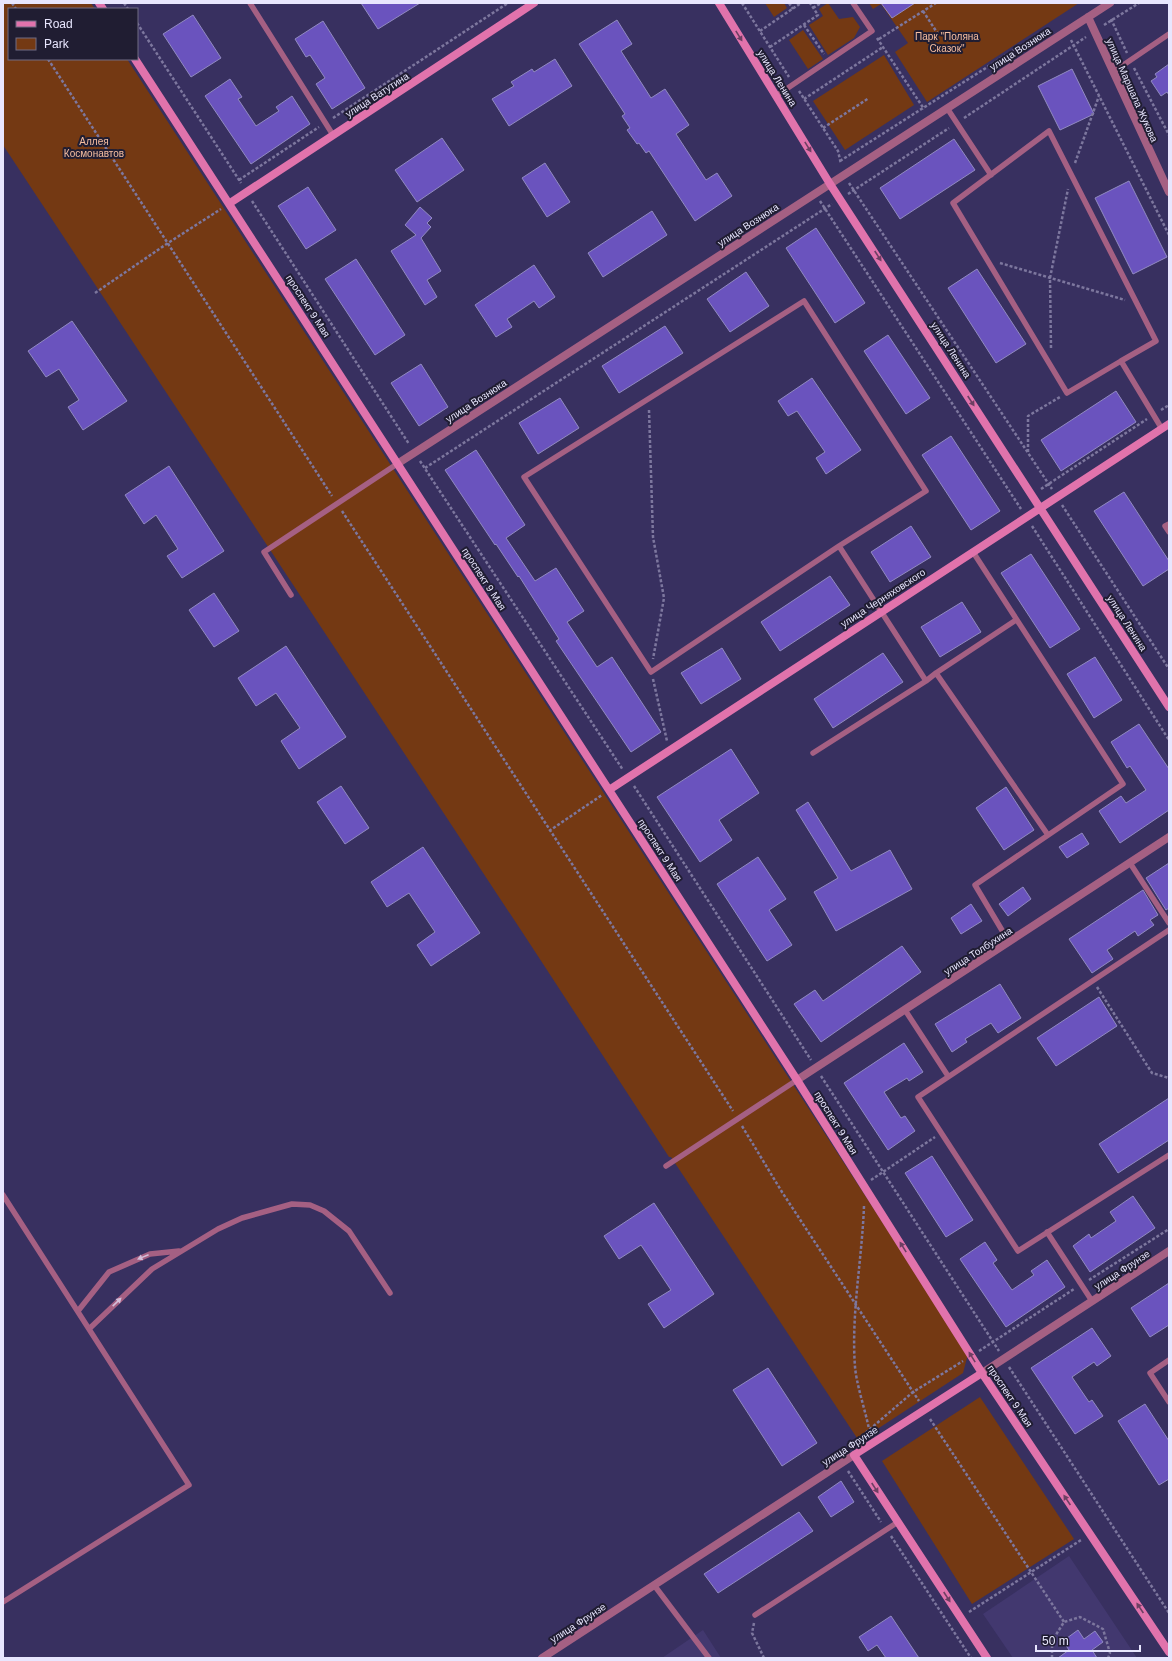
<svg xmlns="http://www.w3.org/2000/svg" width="1172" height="1661" viewBox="0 0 1172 1661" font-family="Arial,sans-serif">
  <rect width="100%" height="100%" fill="#383060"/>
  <path fill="#42386f" d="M1069,1556l68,102h-124l-30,-44z
    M703,1630l18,28h-59z"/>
  <path fill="#743913" d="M3,3h88l4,6h-86v50h118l841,1295 -5,19 -104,68 -188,-284h-2l-137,-210 -529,-802z
    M765,3h19l3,5 -13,9z
    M828,3l11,16 14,-2 7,10 -6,11 -26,17 -19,-30 14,-9 -4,-7z
    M869,3h210l-152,99 -32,-50 13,-9 -27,-39 -8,5z
    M803,30l20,29 -15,10 -19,-29z
    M884,55l30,50 -69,45 -32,-49z
    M980,1397l94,142 -102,65 -90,-143z"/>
  <path fill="#6a53be" stroke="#918ac1" d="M361,3h59l-42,26z
    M881,3h34l-23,15z
    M193,15l28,43 -30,19 -28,-43z
    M617,20l15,24 -11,7 30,47 14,-9 24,36 -13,9 30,46 11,-7 15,23 -37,25 -46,-70 -3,2 -7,-10 -2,1 -10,-14 3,-2 -8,-12 3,-2 -46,-70z
    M323,21l42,67 -33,21 -16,-25 9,-6 -15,-23 -4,2 -11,-18z
    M555,59l17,27 -63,40 -17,-27 22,-13 -3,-4 21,-13 2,3z
    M1169,64v31l-2,-3 -6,4 -10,-15 6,-4 -2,-3z
    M1072,69l22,45 -34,16 -22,-44z
    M230,79l12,18 -4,2 18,27 23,-15 -3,-4 16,-11 18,28 -59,40 -46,-68z
    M442,138l22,32 -47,32 -22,-32z
    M954,139l21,31 -75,49 -20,-31z
    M545,163l25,39 -23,15 -25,-39z
    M1129,181l38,76 -34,17 -38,-76z
    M308,187l28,43 -30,19 -28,-43z
    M420,207l12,11 -5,5 4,4 -10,11 20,33 -14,9 10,17 -12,8 -34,-54 25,-16 -11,-10z
    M652,211l15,24 -64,42 -15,-24z
    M816,228l49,75 -30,20 -49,-75z
    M356,259l49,76 -30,20 -50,-76z
    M534,265l21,32 -16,11 -5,-7 -27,18 5,8 -16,10 -21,-32z
    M977,269l49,75 -30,19 -48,-75z
    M746,272l23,34 -39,26 -23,-33z
    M72,321l55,80 -44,29 -15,-23 11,-7 -20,-31 -13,8 -18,-26z
    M665,326l18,27 -64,40 -17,-27z
    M888,335l42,63 -24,16 -42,-63z
    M421,364l27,43 -29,19 -28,-43z
    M812,378l49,72 -35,24 -10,-16 9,-6 -28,-41 -9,5 -10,-15z
    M1116,391l20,31 -75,49 -20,-31z
    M560,398l19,30 -41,26 -19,-31z
    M951,436l49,75 -29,19 -49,-75z
    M476,450l49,75 -19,13 29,43 21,-13 28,43 -17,11 30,45 15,-10 49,75 -30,20 -75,-111 3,-2 -40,-63 -1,1 -22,-33 -1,1 -50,-75z
    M169,466l55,85 -42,27 -15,-22 11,-7 -22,-34 -12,9 -19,-29z
    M1124,492l45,69v8l-26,17 -49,-75z
    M911,526l20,31 -41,25 -19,-30z
    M1031,554l49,75 -30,19 -49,-75z
    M830,576l20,29 -70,46 -19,-29z
    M214,593l25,38 -25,16 -25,-37z
    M962,602l19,30 -41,25 -19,-30z
    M286,646l60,91 -47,32 -18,-28 19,-13 -24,-35 -20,13 -18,-28z
    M722,648l19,31 -40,25 -20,-31z
    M883,653l20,29 -70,46 -19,-29z
    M1095,657l27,43 -28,18 -27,-44z
    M1139,724l30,45v41l-49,33 -21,-32 22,-15 5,7 20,-13 -16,-24 -3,2 -16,-26z
    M731,749l28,44 -40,27 13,20 -32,22 -43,-65z
    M341,786l28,42 -24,16 -28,-42z
    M1006,787l28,43 -30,20 -28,-42z
    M808,802l43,69 39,-21 22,39 -76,42 -22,-39 24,-14 -42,-68z
    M1082,833l7,11 -22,14 -8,-11z
    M423,847l57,86 -49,33 -14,-21 18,-13 -26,-39 -22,14 -16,-25z
    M758,857l28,42 -17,11 23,35 -25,16 -50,-77z
    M1169,863v45l-3,2 -20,-32z
    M1023,887l8,12 -23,17 -9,-12z
    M1143,890l15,25 -8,5 4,5 -16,11 -3,-5 -28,19 6,9 -21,14 -23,-34z
    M971,904l11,17 -21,13 -10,-16z
    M902,946l19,26 -100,70 -27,-38 21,-14 8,11z
    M1000,984l21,34 -23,15 -7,-10 -26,16 2,3 -15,10 -17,-28z
    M1099,997l18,29 -61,40 -19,-28z
    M904,1043l19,29 -14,9 -2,-3 -23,14 17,26 4,-2 10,15 -27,19 -44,-67z
    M1169,1098v42l-51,33 -19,-29z
    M932,1156l41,64 -27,17 -41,-64z
    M1133,1196l22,32 -65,44 -17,-26 16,-12 2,4 25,-17 -6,-9z
    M654,1203l60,91 -50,34 -16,-24 23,-14 -30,-45 -22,14 -15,-23z
    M985,1242l12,18 -4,3 19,27 22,-15 -3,-4 16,-11 18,27 -59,40 -46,-68z
    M1169,1283v42l-19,12 -19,-29z
    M1092,1328l19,28 -14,10 -3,-4 -22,15 17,25 3,-2 11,16 -28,18 -44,-66z
    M768,1368l49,75 -35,23 -49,-76z
    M1145,1404l24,37v38l-10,6 -41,-64z
    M841,1481l13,21 -23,15 -13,-20z
    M799,1512l14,19 -95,62 -14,-19z
    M891,1616l28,42h-33l-9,-13 -9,6 -9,-14z
    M1078,1630l6,9 11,-8 8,11 -11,8 5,8h-39l11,-8 -6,-9z"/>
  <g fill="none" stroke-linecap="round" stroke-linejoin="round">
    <path stroke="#7d779e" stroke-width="2.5" stroke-dasharray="3 2" stroke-linecap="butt" d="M12,3l4,6
      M124,3l4,6
      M742,3l47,74
      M789,3l4,6
      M813,8l8,-5
      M923,11l15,23
      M1111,19l16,34
      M137,23l104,160
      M804,25l20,29
      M1104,25l35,-22
      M760,31l41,-28
      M877,38l47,71
      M879,39l57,-36
      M1071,40l98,195
      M770,47l48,-32 -8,-12
      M48,59l284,437
      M1134,68l35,67
      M799,91l39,60 3,13
      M804,99l79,-52
      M333,118l175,-115
      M964,118l122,-81
      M823,128l46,-30
      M840,161l185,-118
      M1075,163l24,-67
      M239,180l80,-53
      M849,183l203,306
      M848,194l101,-66
      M252,201l157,243
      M820,201l201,308
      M1000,263l125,37
      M95,293l73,-50 53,-34
      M1051,348l-1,-70 18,-89
      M649,410l4,127 11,61 -11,61
      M1161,410l8,-5
      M1028,452v-36l32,-19
      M420,461l203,309
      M425,468l407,-264
      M1041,489l106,-70
      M1062,505l107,164
      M342,511l391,600
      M1032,526l137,214
      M653,679l14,62
      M634,786l177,274
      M549,831l53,-36
      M1097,987l55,86 17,5
      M821,1076l178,275
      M742,1126l40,66 137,209
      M871,1180l64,-43
      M864,1206c-2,54 -13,107 -9,161 2,20 10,42 14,62
      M1089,1280l80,-51
      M979,1351l95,-62
      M1009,1367l160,246
      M930,1419l134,203
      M862,1436l51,-44 50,-31
      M848,1471l33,51
      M891,1536l80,122
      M969,1612l112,-72
      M754,1623l-2,10 12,25
      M1052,1658v-17l12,-19 16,-5 23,12 7,24 -2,5"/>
    <path stroke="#a56083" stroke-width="5.5" d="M250,3l83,132
      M1113,72l56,-38
      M776,96l96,-65 -19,-28
      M947,108l44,67
      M1121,361l-54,32 -114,-190 96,-72 107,210 -35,20 41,68
      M1169,524l-4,2 4,6
      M839,546l-188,126 -127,-195 280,-176 122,190 -87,55 87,135 10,-8 112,162
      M973,552l150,232 -148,101 34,57
      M291,595l-27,-43 133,-88
      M936,673l80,-53
      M813,753l113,-72
      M1130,863l39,60
      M1169,930l-251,167 100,154 151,-96
      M905,1010l43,66
      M666,1166l131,-86
      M3,1195l186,290 -186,117
      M1047,1232l45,69
      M78,1311l31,-39 41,-18 29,-3
      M89,1329l63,-60 66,-40 24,-11 50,-14 18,1 14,6 25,20 41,62
      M1169,1360l-19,13 19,29
      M654,1585l55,73
      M755,1615l143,-93"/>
    <path stroke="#a56083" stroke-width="8" d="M1088,17l81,175
      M397,464l713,-461
      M797,1080l372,-243
      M982,1373l187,-122
      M542,1658l312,-203"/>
    <path stroke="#e173ac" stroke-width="8" d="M99,3l4,6
      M719,3l111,181 339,523
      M135,59l662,1021 185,293 187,279
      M230,203l304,-200
      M609,790l560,-366
      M982,1373l-128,82 133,203"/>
  </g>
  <defs><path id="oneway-solid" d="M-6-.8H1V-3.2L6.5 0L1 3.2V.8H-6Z"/></defs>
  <g fill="#6d3f63">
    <use href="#oneway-solid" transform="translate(739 36) rotate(58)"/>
    <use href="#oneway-solid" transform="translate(808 147) rotate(58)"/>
    <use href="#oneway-solid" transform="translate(878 256) rotate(57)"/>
    <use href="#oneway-solid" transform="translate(971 401) rotate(57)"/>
    <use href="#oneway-solid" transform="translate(903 1247) rotate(-122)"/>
    <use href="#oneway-solid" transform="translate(972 1357) rotate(-122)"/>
    <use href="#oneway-solid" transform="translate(875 1488) rotate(57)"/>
    <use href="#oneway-solid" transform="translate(1067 1500) rotate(-124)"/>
    <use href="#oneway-solid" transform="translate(947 1597) rotate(57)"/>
    <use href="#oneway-solid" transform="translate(1140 1608) rotate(-124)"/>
  </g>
  <g fill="#d4bed9">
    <use href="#oneway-solid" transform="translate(143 1257) rotate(158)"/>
    <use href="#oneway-solid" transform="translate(117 1302) rotate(-44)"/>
  </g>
  <g text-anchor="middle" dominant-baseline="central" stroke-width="4" stroke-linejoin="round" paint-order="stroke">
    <g font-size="10" fill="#f6bea0" stroke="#201d32">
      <text x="947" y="36">Парк "Поляна<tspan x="947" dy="12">Сказок"</tspan></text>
      <text x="94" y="141">Аллея<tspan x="94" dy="12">Космонавтов</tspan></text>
    </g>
    <g font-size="10" fill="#e8e6fe" stroke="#201d32">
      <text transform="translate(1020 49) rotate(-33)">улица Вознюка</text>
      <text transform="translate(777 78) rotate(58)">улица Ленина</text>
      <text transform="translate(1132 90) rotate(66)">улица Маршала Жукова</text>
      <text transform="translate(377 95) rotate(-33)">улица Ватутина</text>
      <text transform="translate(748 225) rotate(-33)">улица Вознюка</text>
      <text transform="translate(308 306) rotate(57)">проспект 9 Мая</text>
      <text transform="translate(951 350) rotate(57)">улица Ленина</text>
      <text transform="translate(476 401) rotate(-33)">улица Вознюка</text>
      <text transform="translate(484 579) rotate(57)">проспект 9 Мая</text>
      <text transform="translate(883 598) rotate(-33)">улица Черняховского</text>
      <text transform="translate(1127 623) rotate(57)">улица Ленина</text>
      <text transform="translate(660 850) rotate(57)">проспект 9 Мая</text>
      <text transform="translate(978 951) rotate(-33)">улица Толбухина</text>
      <text transform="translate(836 1123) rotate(58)">проспект 9 Мая</text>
      <text transform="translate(1122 1270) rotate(-33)">улица Фрунзе</text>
      <text transform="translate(1010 1396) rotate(56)">проспект 9 Мая</text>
      <text transform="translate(850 1446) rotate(-33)">улица Фрунзе</text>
      <text transform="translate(578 1623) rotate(-33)">улица Фрунзе</text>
    </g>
  </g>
  <rect width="1172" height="1661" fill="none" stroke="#e8e6fe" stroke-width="8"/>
  <rect x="8" y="8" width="130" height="52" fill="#201d32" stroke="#706d84"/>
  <rect x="16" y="21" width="20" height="6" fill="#e173ac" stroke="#706d84"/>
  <text x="44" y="28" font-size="12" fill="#e8e6fe">Road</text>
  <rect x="16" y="38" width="20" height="12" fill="#743913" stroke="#706d84"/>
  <text x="44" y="48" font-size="12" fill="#e8e6fe">Park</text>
  <path d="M1036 1645v6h104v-6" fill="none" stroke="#e8e6fe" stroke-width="2"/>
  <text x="1042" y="1645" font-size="12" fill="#e8e6fe" stroke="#201d32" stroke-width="3" paint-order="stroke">50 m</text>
</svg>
